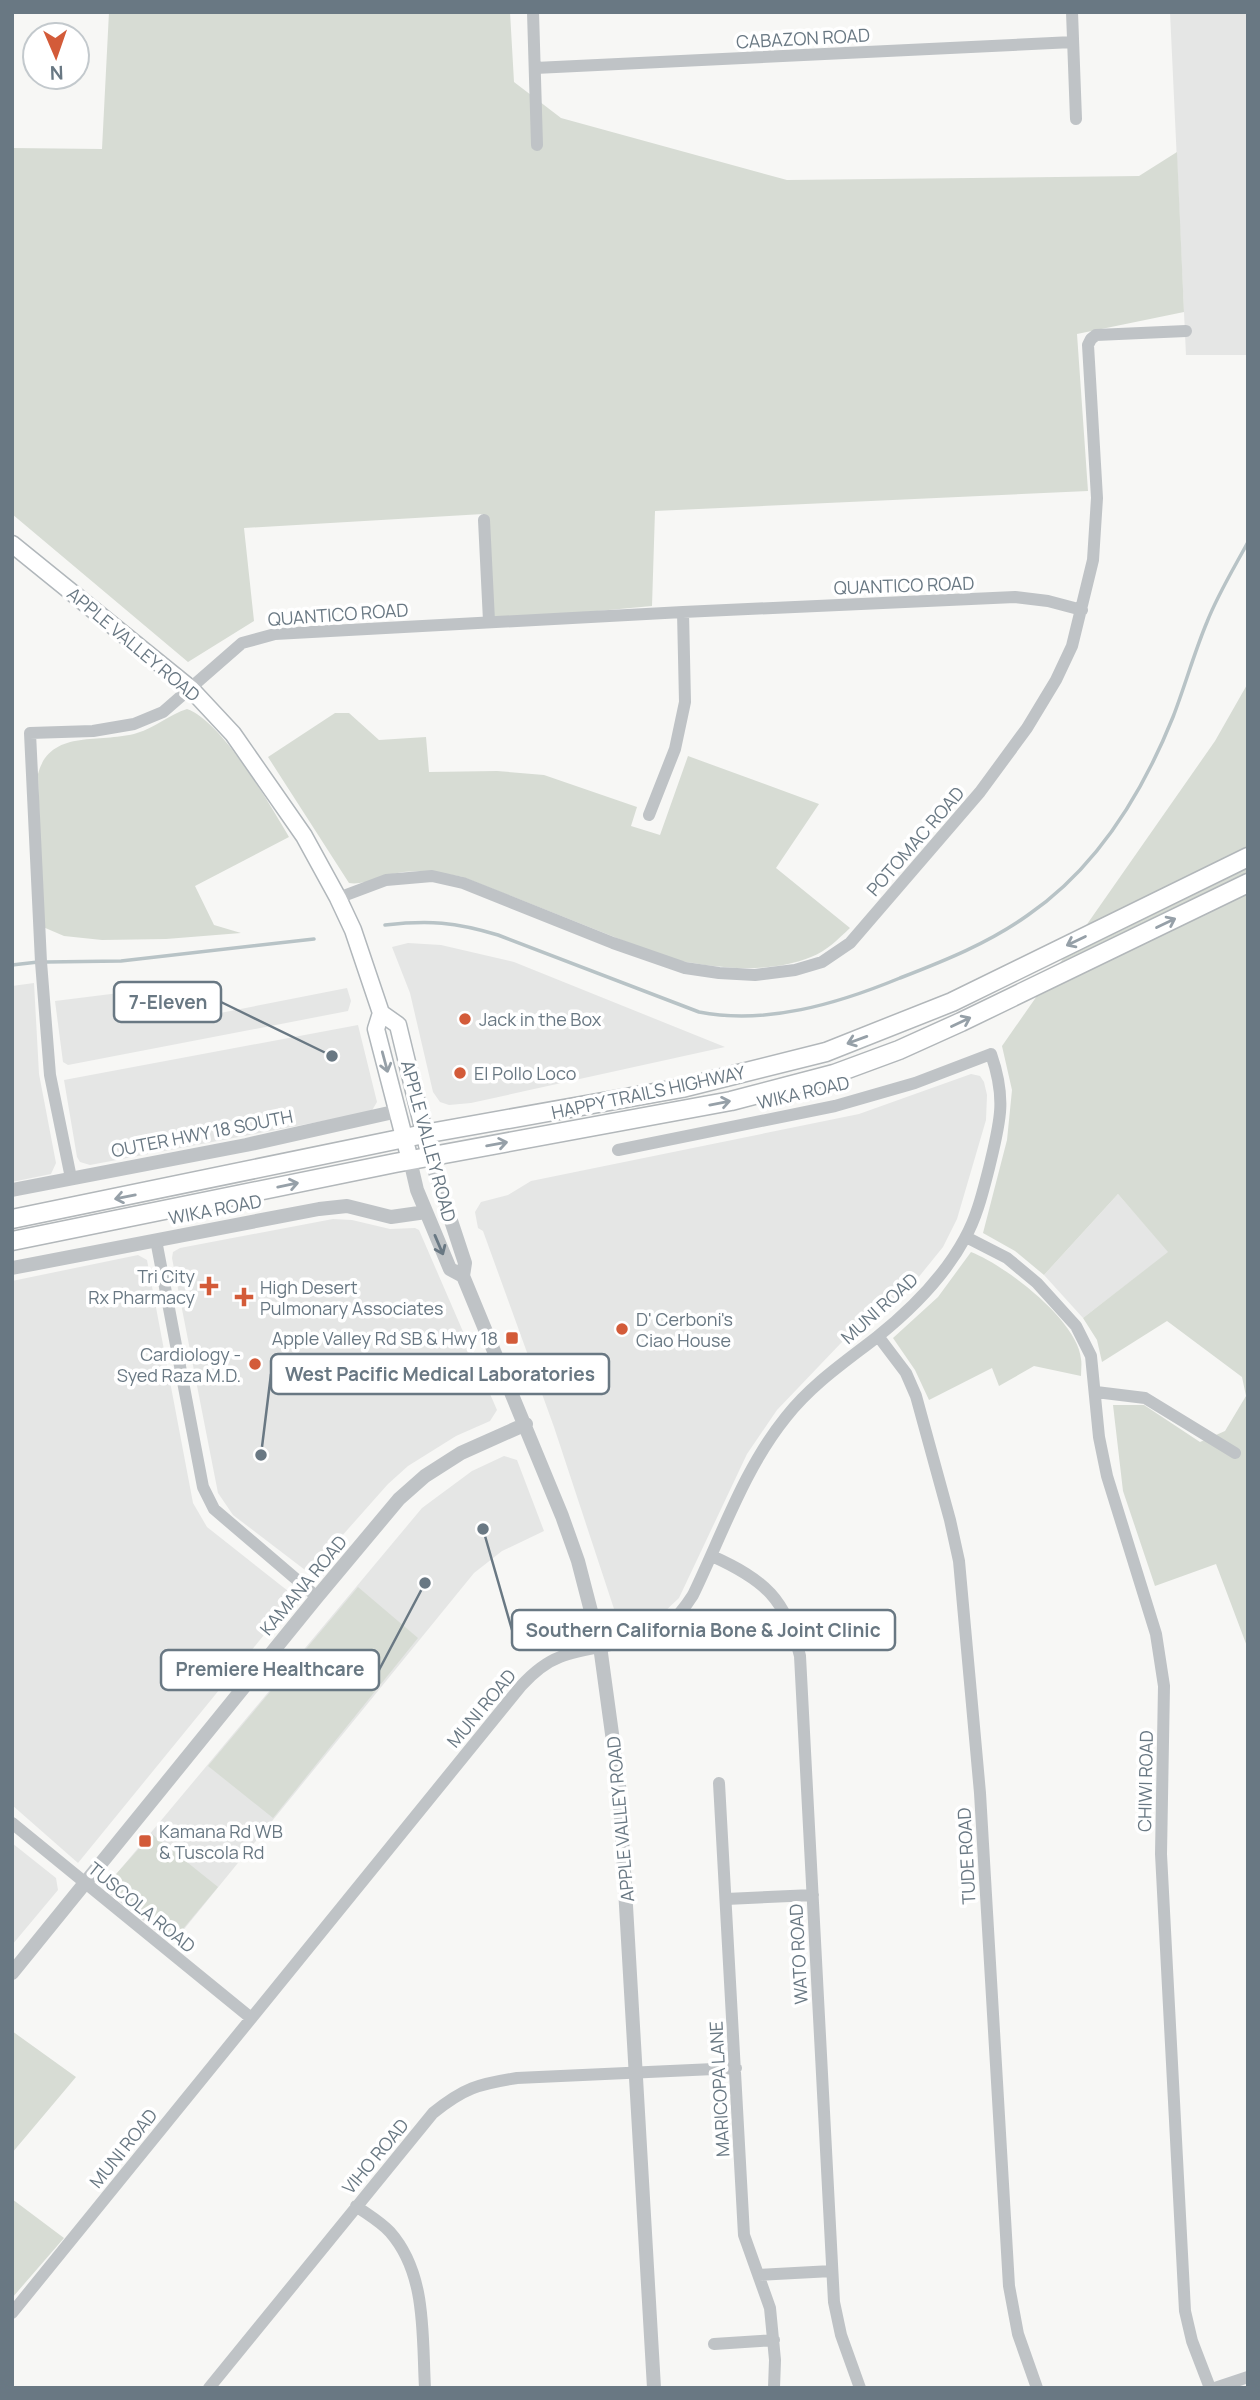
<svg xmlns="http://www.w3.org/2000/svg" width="1260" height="2400" viewBox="0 0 1260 2400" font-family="Manrope,sans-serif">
  <rect width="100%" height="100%" fill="#f7f7f5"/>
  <path fill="#e5e6e5" d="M1170,12h78v343h-62z
    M408,943l33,2 73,17 211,85 -254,56 -22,2 -9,-3 -7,-10 -23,-99 -18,-46z
    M207,982l8,32 132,-26 4,13 -3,10 -280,54 -5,-3 -8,-61z
    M34,983l5,91 17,89 -5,11 -39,8v-196z
    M358,1025l19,77 -6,10 -281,53 -10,-3 -3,-5 -13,-77z
    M971,1074l9,2 4,6 3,13 -1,25 -29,99 -14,28 -34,42 -68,54 -64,67 -30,44 -68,144 -18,17 -10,7 -27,9 -6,-10 -64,-194 -71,-196 -5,-3 -3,-16 6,-10 27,-7 23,-14 328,-67z
    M1118,1194l51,58 -86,66 -39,-43z
    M333,1219l19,1 38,9 25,-1 4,2 78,180 -7,11 -34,15 -48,30 -20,18 -79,89 -76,-58 -15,-22 -46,-235 1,-6 7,-4z
    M138,1255l9,5 46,243 14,24 81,64 2,12 -212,260 -66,-58v-524z
    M504,1456l13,4 27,71 -42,20 -28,22 -302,371 -62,-50 -2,-10 314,-376 50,-37z
    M12,1843l44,35 2,12 -46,55z"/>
  <path fill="#d7dcd4" d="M109,12h401l4,70 47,36 226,62 352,-4 38,-24 7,160 -107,22 11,157 -433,20 -3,95 -163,15 -6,-107 -239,14 10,93 -66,41 -176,-148v-366l90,1z
    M1248,683v966l-32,-85 -61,22 -32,-95 -10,-86h31l56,37 25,-11 21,-35 -4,-19 -75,-56 -65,41 -5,-22 -14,-22 85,-66 -50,-58 -74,81 -29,-24 -32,-18 24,-93 5,-50 -10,-44 213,-305z
    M187,709c35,12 83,96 102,128l-94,49 19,39 27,8 -75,6 -64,1 -38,-4 -21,-9 -5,-153c12,-46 63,-30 99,-41 18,-5 33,-19 50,-24z
    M335,713h14l30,27 47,-3 3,35 68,-1 47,4 93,32 -6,19 29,9 28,-79 131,48 -43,64 74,60c-12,11 -23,23 -39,29 -45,18 -98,11 -144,1l-204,-81c-20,-4 -40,-7 -60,-5 -16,2 -40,14 -54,11l-81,-126z
    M971,1252c34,13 107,69 110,107 1,5 0,11 0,17l-47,-10 -35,20 -7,-18 -63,32 -14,-30 -22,-32 45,-41z
    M358,1587l60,51 -145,180 -65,-52z
    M152,1834l66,53 -46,55 -61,-49 -3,-10z
    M12,2031l64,46 -64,76z
    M12,2199l52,39 -52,60z"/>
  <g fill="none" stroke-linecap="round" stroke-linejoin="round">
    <path stroke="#b8c3c6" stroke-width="3.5" d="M385,925c44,-5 70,-3 113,10l201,77c67,13 138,-8 201,-34 44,-17 89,-35 128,-63 70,-48 114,-121 145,-198 12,-31 21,-64 34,-95 11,-28 27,-54 41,-80
      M46,962l75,-1 193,-22
      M12,965l26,-3"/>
    <defs>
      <path id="secondary" d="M12,544l179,145 42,45 71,102 34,62 15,32 28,83 -5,16 34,131
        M381,1013l17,12 32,132"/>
      <path id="primary" d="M12,1219l412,-85 258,-46 144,-36 126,-50 296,-145
        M12,1241l383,-78 336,-62 103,-27 65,-24 62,-28 287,-139"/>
    </defs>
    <use href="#secondary" stroke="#b1b7bb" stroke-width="19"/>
    <use href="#primary" stroke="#b2b7ba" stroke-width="21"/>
    <path stroke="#bfc3c6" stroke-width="12" d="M533,12l4,133
      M1072,12l4,107
      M535,68l538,-26
      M484,520l5,101
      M649,815l26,-66 10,-47 -2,-90
      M338,898l48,-18 46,-4 31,7 150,60 72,25 34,5 36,2 40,-5 27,-8 28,-19 130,-151 47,-64 29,-48 16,-34 21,-86 4,-62 -9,-153 3,-6 5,-4 90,-4
      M71,1178l-21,-103 -9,-113 -11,-229 63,-2 41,-7 29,-12 79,-69 33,-9 408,-22 332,-15 33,4 34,9
      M966,1237l41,21 30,25 39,43 15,30 8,81 8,39 49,158 8,52 -3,168 24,457 7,30 18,47
      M156,1240l47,247 11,22 103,88
      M878,1336l28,37 10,23 34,124 9,41 21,232 29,493 9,48 19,54
      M1096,1392l49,6 90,55
      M712,1556c53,24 74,43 88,100l34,646 7,33 19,53
      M719,1783l25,452 26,73 5,52 -1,28
      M12,1823l239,195
      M726,1899l87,-4
      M356,2206c11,8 25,16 34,26 37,42 32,103 35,156
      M759,2275l73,-4
      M12,2313l509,-627c11,-12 23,-23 39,-29 34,-13 78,-10 108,-33 11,-8 18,-18 25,-29 29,-60 51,-126 93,-178 26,-33 59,-55 91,-80 35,-28 67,-60 88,-99 12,-21 18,-47 24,-70 11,-46 18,-68 2,-114l-76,29 -80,23 -217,44
      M714,2344l60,-4
      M209,2388l224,-275c31,-25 45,-29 84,-35l219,-10
      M1215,2388l33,-11"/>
    <path stroke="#bfc3c6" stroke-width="14" d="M430,1157l35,106 -2,13 99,240 16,45 22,85 19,139 35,603
      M410,1160l7,30 33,79 13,7
      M12,1190l234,-45 152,-34
      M12,1268l307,-59 28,-3 44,11 35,-5
      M12,1973l305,-376 82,-98 26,-23 36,-23 65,-29"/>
    <use href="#secondary" stroke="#fff" stroke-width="16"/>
    <use href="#primary" stroke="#fff" stroke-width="18"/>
  </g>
  <defs><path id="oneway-shaft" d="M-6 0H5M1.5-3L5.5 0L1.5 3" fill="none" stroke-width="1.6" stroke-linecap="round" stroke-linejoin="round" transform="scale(1.75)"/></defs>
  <g stroke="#96a0a8">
    <use href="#oneway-shaft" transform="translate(1166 923) rotate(-26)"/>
    <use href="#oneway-shaft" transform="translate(1076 941) rotate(154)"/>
    <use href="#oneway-shaft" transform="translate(961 1022) rotate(-25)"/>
    <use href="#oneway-shaft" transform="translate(857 1040) rotate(160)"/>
    <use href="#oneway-shaft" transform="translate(385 1062) rotate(75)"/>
    <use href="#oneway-shaft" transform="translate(720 1103) rotate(-11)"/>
    <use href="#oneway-shaft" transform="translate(497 1144) rotate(-10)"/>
    <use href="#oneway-shaft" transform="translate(288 1185) rotate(-12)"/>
    <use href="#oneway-shaft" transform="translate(125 1197) rotate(169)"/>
  </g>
  <use stroke="#697883" href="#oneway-shaft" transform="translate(439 1245) rotate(67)"/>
  <g fill="#d35b39" stroke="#fff" stroke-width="2.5">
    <circle cx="465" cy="1019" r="7"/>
    <circle cx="460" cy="1073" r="7"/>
    <path d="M205.5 1275.5h7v7h7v7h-7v7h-7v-7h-7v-7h7z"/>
    <path d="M240.5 1286.5h7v7h7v7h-7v7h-7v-7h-7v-7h7z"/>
    <circle cx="622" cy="1329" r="7"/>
    <rect x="505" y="1331" width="14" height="14" rx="3.5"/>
    <circle cx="255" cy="1364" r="7"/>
    <rect x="138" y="1834" width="14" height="14" rx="3.5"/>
  </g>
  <g text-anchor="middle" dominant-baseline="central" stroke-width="7" stroke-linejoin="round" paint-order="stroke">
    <g font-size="18" fill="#697883" stroke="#fff">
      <text transform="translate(803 38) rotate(-3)">CABAZON ROAD</text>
      <text transform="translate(904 585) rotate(-2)">QUANTICO ROAD</text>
      <text transform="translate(338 614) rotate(-4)">QUANTICO ROAD</text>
      <text transform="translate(134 644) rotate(40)">APPLE VALLEY ROAD</text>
      <text transform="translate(915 841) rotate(-49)">POTOMAC ROAD</text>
      <text transform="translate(648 1092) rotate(-12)">HAPPY TRAILS HIGHWAY</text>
      <text transform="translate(803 1092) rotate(-13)">WIKA ROAD</text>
      <text transform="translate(202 1133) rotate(-11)">OUTER HWY 18 SOUTH</text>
      <text transform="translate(429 1141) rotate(75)">APPLE VALLEY ROAD</text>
      <text transform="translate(215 1209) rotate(-11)">WIKA ROAD</text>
      <text transform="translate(879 1308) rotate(-42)">MUNI ROAD</text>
      <text transform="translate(303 1585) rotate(-50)">KAMANA ROAD</text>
      <text transform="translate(481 1708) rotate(-50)">MUNI ROAD</text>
      <text transform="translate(1145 1781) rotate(-89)">CHIWI ROAD</text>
      <text transform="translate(620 1819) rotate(-95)">APPLE VALLEY ROAD</text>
      <text transform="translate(966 1856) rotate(-93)">TUDE ROAD</text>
      <text transform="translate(142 1907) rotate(39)">TUSCOLA ROAD</text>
      <text transform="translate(798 1954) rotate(-93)">WATO ROAD</text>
      <text transform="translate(719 2089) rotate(-93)">MARICOPA LANE</text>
      <text transform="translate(123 2148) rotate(-51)">MUNI ROAD</text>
      <text transform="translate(375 2156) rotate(-50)">VIHO ROAD</text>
    </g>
    <g font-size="18" fill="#697883" stroke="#fff" text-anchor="start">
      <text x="479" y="1019">Jack in the Box</text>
      <text x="474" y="1073">El Pollo Loco</text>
      <text x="195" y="1276" text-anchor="end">Tri City<tspan x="195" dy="21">Rx Pharmacy</tspan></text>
      <text x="260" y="1287">High Desert<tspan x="260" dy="21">Pulmonary Associates</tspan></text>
      <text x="636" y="1319">D' Cerboni's<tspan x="636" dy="21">Ciao House</tspan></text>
      <text x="498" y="1338" text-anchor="end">Apple Valley Rd SB &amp; Hwy 18</text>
      <text x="241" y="1354" text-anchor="end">Cardiology -<tspan x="241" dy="21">Syed Raza M.D.</tspan></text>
      <text x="159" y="1831">Kamana Rd WB<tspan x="159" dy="21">&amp; Tuscola Rd</tspan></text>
    </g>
  </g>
  <path fill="none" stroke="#697883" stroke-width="2.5" d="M332 1056L221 1002M261 1455L271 1374M483 1529L512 1630M425 1583L379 1670"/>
  <g fill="#697883" stroke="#fff" stroke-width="2.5">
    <circle cx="332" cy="1056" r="7"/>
    <circle cx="261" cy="1455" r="7"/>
    <circle cx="483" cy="1529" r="7"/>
    <circle cx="425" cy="1583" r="7"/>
  </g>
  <g fill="#fff" stroke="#697883" stroke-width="2.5">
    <rect x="114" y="982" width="107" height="40" rx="7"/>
    <rect x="271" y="1354" width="338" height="40" rx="7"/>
    <rect x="512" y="1610" width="383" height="40" rx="7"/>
    <rect x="161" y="1650" width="218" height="40" rx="7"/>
  </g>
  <g font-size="19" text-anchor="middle" font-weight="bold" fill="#697883">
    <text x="168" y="1009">7-Eleven</text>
    <text x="440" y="1381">West Pacific Medical Laboratories</text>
    <text x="703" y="1637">Southern California Bone &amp; Joint Clinic</text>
    <text x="270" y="1676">Premiere Healthcare</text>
  </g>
  <rect width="1260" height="2400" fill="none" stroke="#697883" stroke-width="28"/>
  <g transform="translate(56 56) rotate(178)"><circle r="33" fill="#ffffff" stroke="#c3c9cd" stroke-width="2"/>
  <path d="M0-5L12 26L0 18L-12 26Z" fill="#d35b39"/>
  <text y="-10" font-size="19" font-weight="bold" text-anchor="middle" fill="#697883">N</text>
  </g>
</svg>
